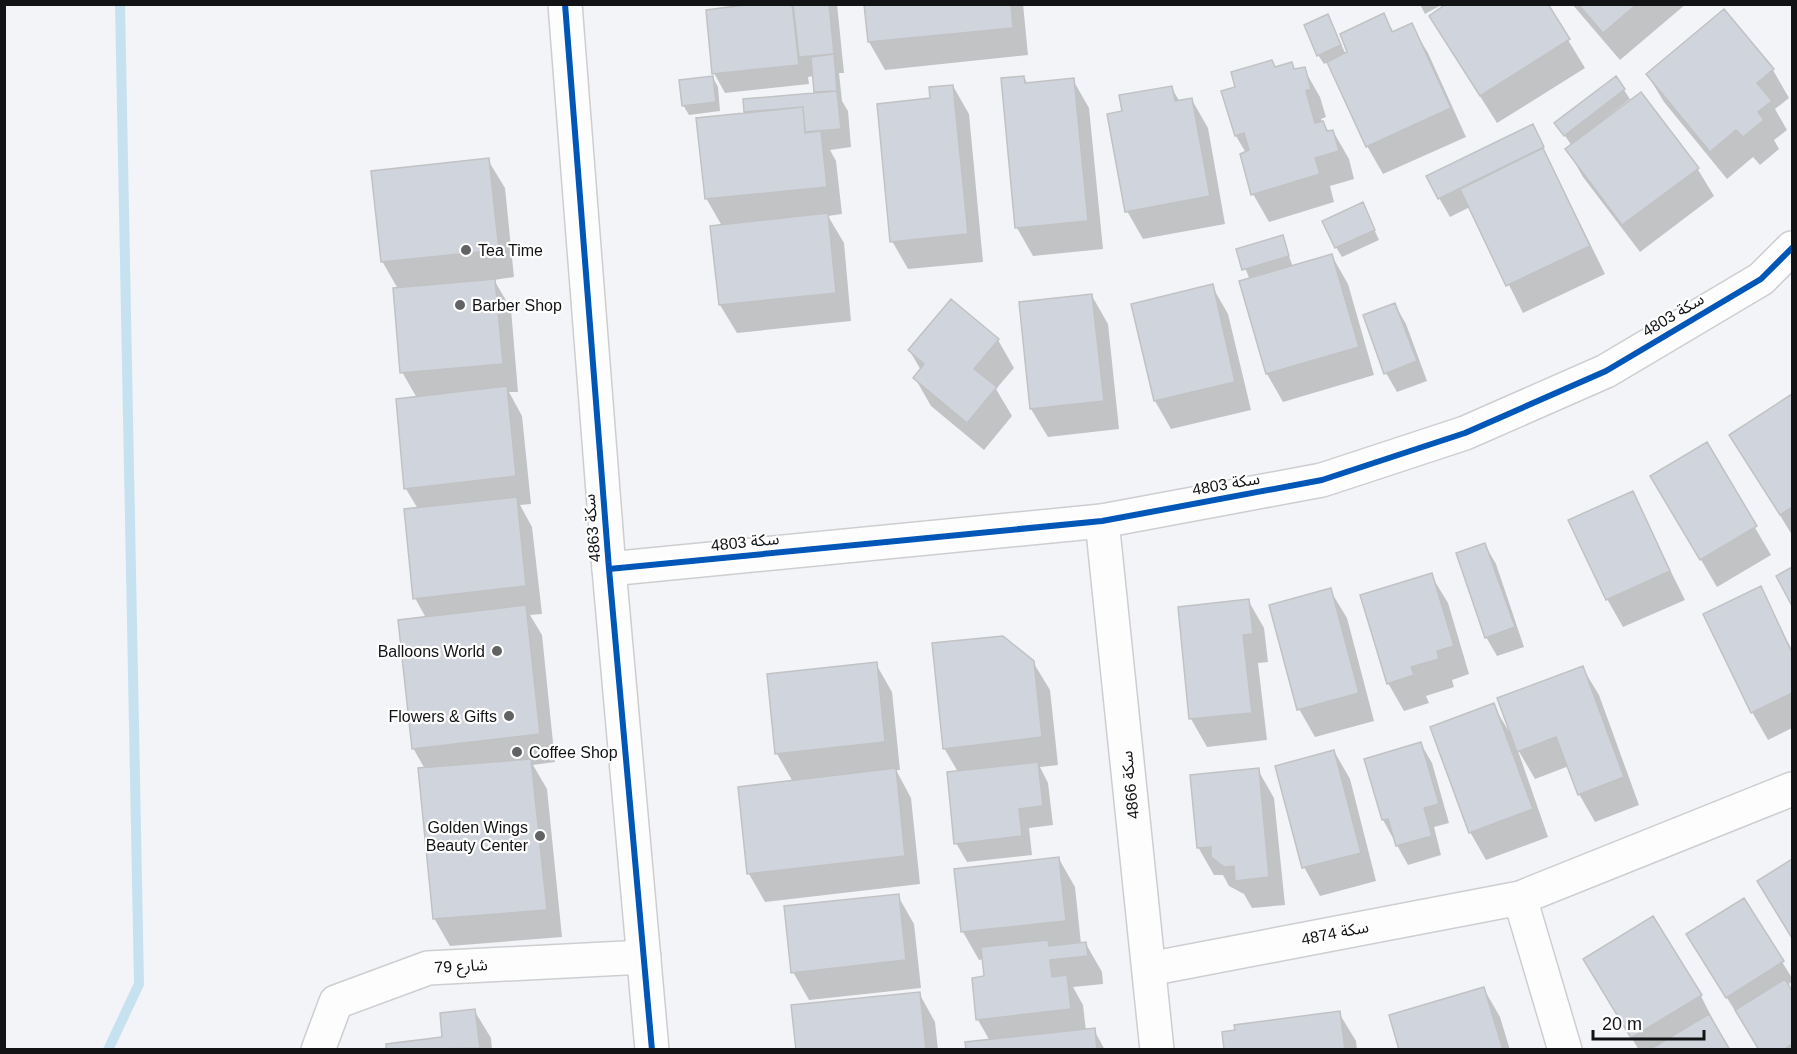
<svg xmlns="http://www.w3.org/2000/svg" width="1797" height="1054" viewBox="0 0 1797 1054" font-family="Arial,'Noto Sans Arabic',sans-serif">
  <rect width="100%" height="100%" fill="#f2f4f7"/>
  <path fill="#0003" d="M767,4h25l3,6v-6h42l7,69h-5l3,28 6,10 3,36 -21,3 6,11 6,53 -14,2 16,27 7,78 -114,12 -17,-28 2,-79 -16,-28 42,-84 -2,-2 71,-18 -3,-18 -6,1 1,7 -84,9 -11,-20z
    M865,4h158l5,51 -143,15 -16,-28z
    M1420,4h23l-18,10z
    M1572,4h114l-66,56z
    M1724,11l49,59 16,28 -14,11 12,21 -13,10 5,9 -19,16 -7,-8 -26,22 -63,-77 -17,-28z
    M1384,15l10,18 17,-8 17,28 38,84 -83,37 -16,-28 -39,-84 -4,2 -6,-9 15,-29 13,29z
    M1568,40l17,28 -88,55 -50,-79z
    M1292,64l4,7 8,-2 16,28 6,20 -5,2 1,3 7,10 4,-1 16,28 5,20 -24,7 4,16 -65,20 -16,-28 -7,-41 -10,-17 1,-48 39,-20z
    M1024,77l4,8 45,-5 16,28 14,141 -70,7 -16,-28z
    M713,78l5,9 2,24 -31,4 -6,-10z
    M953,86l16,28 14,148 -75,7 -16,-28 40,-142z
    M1171,87l9,15 12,-2 16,28 17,96 -82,15 -16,-28 -4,-99z
    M1624,90l6,9 -22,17 1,2 88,50 17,28 -74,56 -57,-75 -16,-28 5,-3 -16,-23z
    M1532,126l73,148 -82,39 -53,-106 -20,10 -11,-19z
    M488,160l17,28 9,89 -20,3 17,29 7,83h-9l13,24 9,88 -11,1 12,22 10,87 -12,1 12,20 13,127 -22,3 14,24 15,148 -112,9 -16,-28 -9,-149 -12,-21 13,-130 -11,-20 3,-89 -12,-20 -9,-89 20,-2 -15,-26 -4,-83 -16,-28z
    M1367,214l12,26 -37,17 -6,-10z
    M1282,237l11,30 39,-11 16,28 26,91 -91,27 -16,-28 -26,-92 9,-2 -12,-30z
    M1212,286l16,28 23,96 -80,19 -16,-28 -22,-96z
    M1092,296l16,28 11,105 -71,8 -17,-28 -10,-106z
    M952,301l46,39 16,28 -18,21 16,27 -28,34 -53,-44 -16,-28 6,-8 -12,-20z
    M1395,305l11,19 21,57 -30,11 -11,-19z
    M1792,396v139l-61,-100z
    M1706,444l65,111 -54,32 -65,-111z
    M1632,493l53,107 -62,27 -16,-28z
    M1485,545l11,19 28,83 -27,9 -11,-19z
    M1431,575l17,28 21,71 -17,6 2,7 -28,9 3,7 -25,8 -16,-28z
    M1760,588l32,62v78l-24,12 -16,-28z
    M1330,590l17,28 27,103 -59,16 -16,-28z
    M1248,600l16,28 4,34 -10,1 9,77 -60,7 -16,-28z
    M1033,662l17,28 8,75 -18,2 8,16 5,42 -24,3 3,27 -65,7 -11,-19 2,-71 -14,-24z
    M876,664l16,28 8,78h-4l15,28 9,86 -155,18 -16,-28 44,-92 -16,-28z
    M1582,667l17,28 40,110 -44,17 -16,-28 -10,-28 -34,13 -18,-31 31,89 -62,23 -16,-28 23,-127 18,30z
    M1421,744l11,19 17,60 -15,4 7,28 -33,10 -25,-45z
    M1334,751l16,28 26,102 -56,15 -16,-29z
    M1258,770l16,28 11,107 -33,3 -8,-14 -15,-8 -6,-11h-9l-16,-28z
    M1059,859l16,28 6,57h5l16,28 1,12 -30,3 10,18 3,26 8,-1 11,20h-138l23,-9 -12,-21 8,-43 -2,-18 -5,1 -16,-28 -7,-62z
    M1792,861v77l-33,-57z
    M898,896l16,28 7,64 -112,12 -16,-28z
    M1744,900l48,78v4l-5,3 5,9v56h-32l-61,-96z
    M1601,988l100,8 27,54h-89z
    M1484,989l16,28 10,33h-109z
    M919,993l16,29 3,28h-140z
    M474,1010l17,28 1,12h-104l56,-11z
    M1339,1013l17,28 1,9h-132z"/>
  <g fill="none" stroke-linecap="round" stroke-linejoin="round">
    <path stroke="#c6e2f1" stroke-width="10" d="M108,1050l31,-66 -19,-980"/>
  </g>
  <path fill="#d0d4dc" stroke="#c1c2c4" stroke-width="1.5" d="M753,4h39l7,61 -87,9 -6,-64z
    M793,4h36l5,50 -35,3z
    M864,4h147l2,24 -145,14z
    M1446,4h102l22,35 -90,57 -51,-80z
    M1578,4h59l-34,29z
    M1724,9l50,60 -17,14 15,18 -14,11 6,8 -21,17 -7,-7 -26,22 -64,-78z
    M1384,13l8,19 20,-9 39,85 -85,39 -39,-85 20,-10 -7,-18z
    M1328,14l13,31 -24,11 -13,-31z
    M834,54l3,37 -23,1 -3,-35z
    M1272,60l3,7 17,-5 2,7 11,-2 6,22 -5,2 9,32 8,-2 4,10 6,-1 6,21 -24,7 5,16 -69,21 -11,-41 9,-4 -5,-17 -9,3 -14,-45 14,-4 -4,-15z
    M713,76l3,26 -34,4 -3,-26z
    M1024,76l1,7 49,-5 14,143 -73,7 -14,-150z
    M1616,76l9,13 -61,47 -10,-13z
    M953,85l15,149 -78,8 -13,-138 53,-6 -1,-11z
    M1172,86l3,15 17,-3 18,98 -85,16 -18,-98 15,-3 -3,-16z
    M837,91l4,38 -36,3 -2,-25 -59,5 -1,-13z
    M1641,92l58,76 -77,57 -57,-76z
    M803,107l2,26 16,-2 6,56 -122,12 -9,-81z
    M1533,124l11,23 -106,52 -12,-23z
    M1543,148l47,98 -84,40 -46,-97z
    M489,158l10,92 -118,12 -10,-91z
    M1363,202l12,28 -40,18 -13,-27z
    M828,213l8,80 -117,12 -9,-79z
    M1283,235l6,21 -47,14 -6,-21z
    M1332,254l27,93 -93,27 -27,-93z
    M495,279l8,85 -103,9 -7,-85z
    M1213,284l22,98 -81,19 -23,-97z
    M1092,294l12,107 -74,8 -11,-107z
    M951,299l48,40 -25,30 23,18 -30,36 -54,-45 11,-14 -16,-14z
    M1395,303l22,58 -33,13 -21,-59z
    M507,386l9,90 -112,13 -8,-90z
    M1792,394v113l-12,8 -51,-80z
    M1707,442l50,84 -57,34 -50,-84z
    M1633,491l37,80 -64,29 -38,-80z
    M517,497l9,89 -113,13 -9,-90z
    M1485,543l30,84 -30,11 -29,-85z
    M1792,567v39l-16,-30z
    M1432,573l22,73 -17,5 2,8 -28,8 3,8 -27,9 -27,-89z
    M1761,586l31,67v40l-41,20 -48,-99z
    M1331,588l28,105 -62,17 -28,-105z
    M1249,599l4,35 -10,1 9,78 -63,6 -11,-112z
    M526,605l14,129 -128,15 -14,-129z
    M1003,636l31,25 8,76 -99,12 -11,-106z
    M877,662l8,80 -110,12 -8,-80z
    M1583,666l41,111 -46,18 -22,-58 -39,15 -20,-54z
    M1494,703l39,106 -64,24 -39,-106z
    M1421,742l18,62 -15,4 8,28 -36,10 -8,-27 -6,1 -18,-61z
    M1334,750l27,103 -59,15 -27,-102z
    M531,759l16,151 -114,9 -15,-151z
    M1038,762l5,44 -24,3 3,27 -68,8 -7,-72z
    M896,768l9,88 -158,18 -9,-87z
    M1259,768l10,109 -34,4 -1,-15 -10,1 -13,-10v-10l-14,1 -7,-73z
    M1059,857l7,64 -105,11 -7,-63z
    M1792,859v79l-35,-57z
    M899,894l7,66 -115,13 -7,-67z
    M1744,898l40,63 -58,37 -40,-64z
    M1653,916l49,79 -71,43 -48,-79z
    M1048,940l1,6 37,-4 2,14 -38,4 2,17 15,-2 4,34 -95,11 -4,-42 12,-2 -3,-29z
    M1785,979l7,12v53l-9,6h-24l-24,-40z
    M1484,987l19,63h-104l-10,-35z
    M920,992l6,58h-130l-5,-45z
    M475,1009l5,39 -94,2v-6l56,-7 -2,-24z
    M1340,1011l5,39h-121l-2,-18 13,-2 -1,-5z
    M1709,1014l21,36h-81z
    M1095,1028l2,22h-131l-1,-8z"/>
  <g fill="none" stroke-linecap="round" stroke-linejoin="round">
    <defs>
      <path id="minor" d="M565,4l44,565
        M1102,521l55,529
        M1520,898l45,152
        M1149,969l371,-71 272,-109
        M318,1050l18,-48 92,-34 216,-11"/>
      <path id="tertiary" d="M652,1050l-43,-481 493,-48 220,-41 143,-47 141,-62 155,-92 31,-31"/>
    </defs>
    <use href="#minor" stroke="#cdced0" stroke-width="36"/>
    <use href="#tertiary" stroke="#cdced0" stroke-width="36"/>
    <use href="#minor" stroke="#fdfdfe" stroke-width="33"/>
    <use href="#tertiary" stroke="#fdfdfe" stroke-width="33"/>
    <defs>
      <path id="cycleway" d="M565,4l44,565 43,481
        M609,569l493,-48 220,-41 143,-47 141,-62 155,-92 31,-31"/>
    </defs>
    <use href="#cycleway" stroke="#fff" stroke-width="10"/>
    <use href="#cycleway" stroke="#0057b8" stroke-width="6"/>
  </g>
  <g fill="#606264" stroke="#fff" stroke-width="2">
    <circle cx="466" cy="250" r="6"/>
    <circle cx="460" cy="305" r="6"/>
    <circle cx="497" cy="651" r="6"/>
    <circle cx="509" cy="716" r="6"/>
    <circle cx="517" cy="752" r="6"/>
    <circle cx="540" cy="836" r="6"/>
  </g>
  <g text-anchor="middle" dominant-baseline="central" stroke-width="4.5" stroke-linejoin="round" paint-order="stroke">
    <g font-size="16" fill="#121315" stroke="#fff" text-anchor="start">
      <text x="478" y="250">Tea Time</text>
      <text x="472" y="305">Barber Shop</text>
      <text x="485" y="651" text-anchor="end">Balloons World</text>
      <text x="497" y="716" text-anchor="end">Flowers &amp; Gifts</text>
      <text x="529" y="752">Coffee Shop</text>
      <text x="528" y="827" text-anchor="end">Golden Wings<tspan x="528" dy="18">Beauty Center</tspan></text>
    </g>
    <g font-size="16" fill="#121315" stroke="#fff">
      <text transform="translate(1673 315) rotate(-31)">سكة 4803</text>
      <text transform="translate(1226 484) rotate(-10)">سكة 4803</text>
      <text transform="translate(592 528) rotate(-95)">سكة 4863</text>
      <text transform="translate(745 542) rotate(-6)">سكة 4803</text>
      <text transform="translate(1130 785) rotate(-96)">سكة 4866</text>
      <text transform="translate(1335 933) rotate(-11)">سكة 4874</text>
      <text transform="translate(461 966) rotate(-3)">79 شارع</text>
    </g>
  </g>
  <rect width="1797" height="1054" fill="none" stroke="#121315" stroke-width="12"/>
  <path d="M1593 1030v9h111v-9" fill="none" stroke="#121315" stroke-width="3"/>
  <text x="1602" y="1030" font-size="18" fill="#121315" stroke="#ffffff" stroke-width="4.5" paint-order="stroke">20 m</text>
</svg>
